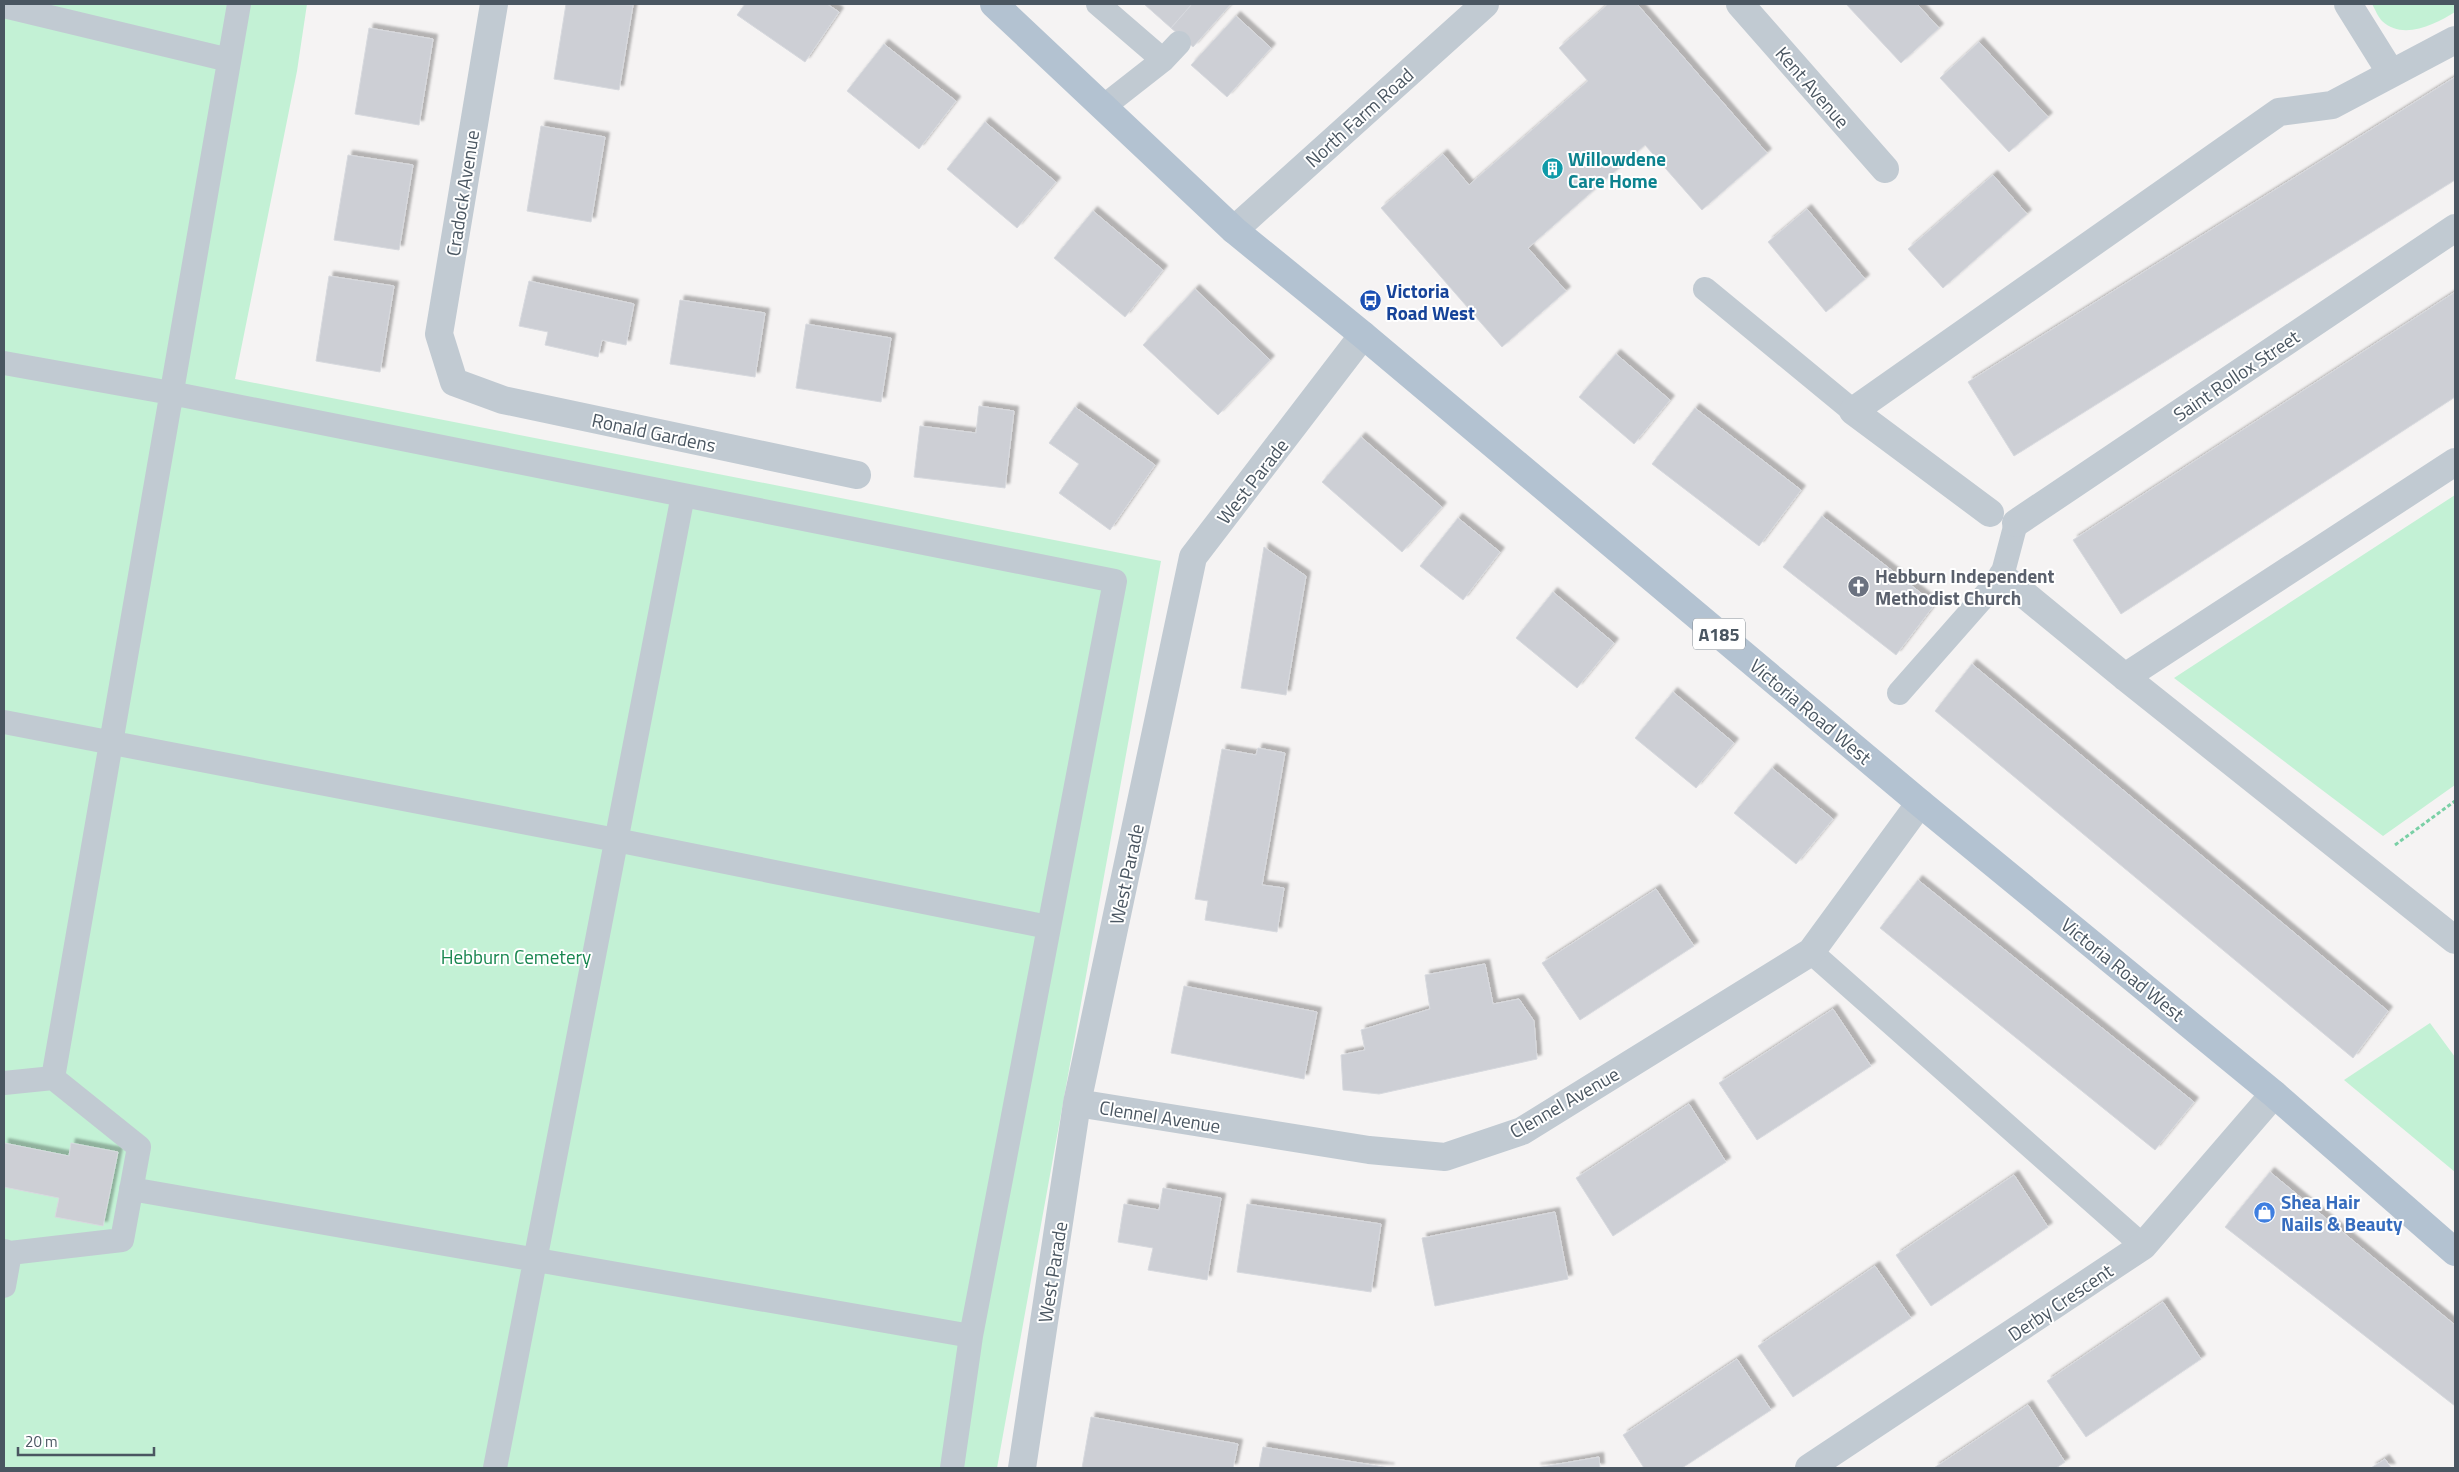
<svg xmlns="http://www.w3.org/2000/svg" width="2459" height="1472" viewBox="0 0 2459 1472" font-family="'Titillium Web',sans-serif">
  <defs>
    <filter id="shadow"><feDropShadow dx="4.5" dy="-4.5" stdDeviation="1" flood-color="#0004"/></filter>
  </defs>
  <rect width="100%" height="100%" fill="#f5f3f3"/>
  <path fill="#c3f1d5" d="M4,4h303l-10,67 -62,308 926,182 -164,907h-993z
    M2372,4h83v8c-19,12 -52,29 -73,9 -4,-4 -7,-12 -10,-17z
    M2455,495v290l-72,51 -209,-158z
    M2430,1023l25,34v115l-111,-92z"/>
  <path fill="#cdcfd5" stroke="#d7d9de" filter="url(#shadow)" d="M566,4l67,1 -14,85 -65,-11z
    M745,4h82l12,8 -34,50 -68,-47z
    M1144,4h48l-21,24z
    M1192,4h39l-38,43 -22,-19z
    M1608,4h29l130,149 -65,57 -57,-65 -117,103 38,43 -64,56 -121,-139 62,-54 26,31 119,-104 -29,-33z
    M1846,4h71l22,24 -38,35z
    M1236,16l35,32 -44,49 -36,-32z
    M369,28l64,11 -14,86 -64,-11z
    M1979,42l69,75 -39,35 -69,-74z
    M884,44l72,57 -37,48 -72,-58z
    M2455,77v103l-441,276 -46,-74z
    M985,122l71,60 -39,46 -70,-59z
    M541,126l64,11 -14,85 -64,-11z
    M348,155l65,10 -14,85 -65,-10z
    M1993,175l34,39 -84,74 -35,-39z
    M1807,209l58,70 -39,33 -58,-70z
    M1093,211l70,59 -38,47 -71,-59z
    M329,276l65,10 -14,86 -64,-11z
    M529,281l105,23 -8,41 -24,-5 -4,17 -53,-12 3,-13 -29,-6z
    M1195,289l75,71 -52,55 -75,-70z
    M2455,292v105l-334,217 -48,-74z
    M680,300l85,13 -10,64 -85,-13z
    M806,324l85,14 -10,64 -85,-14z
    M1616,354l54,46 -36,44 -55,-47z
    M979,406l35,5 -9,77 -91,-11 6,-51 56,7z
    M1075,407l80,58 -45,65 -51,-37 20,-29 -30,-21z
    M1695,408l106,82 -42,56 -107,-82z
    M1361,437l81,70 -40,45 -80,-70z
    M1822,516l113,88 -39,51 -113,-88z
    M1458,518l42,34 -37,48 -43,-34z
    M1264,547l42,29 -20,119 -45,-7z
    M1553,592l61,51 -37,45 -61,-50z
    M1972,664l416,347 -35,47 -418,-347z
    M1673,692l61,51 -38,45 -61,-50z
    M1258,748l27,5 -23,132 22,3 -7,44 -72,-12 3,-19 -13,-2 27,-150 34,6z
    M1772,768l61,51 -37,45 -62,-51z
    M1918,880l276,222 -39,48 -275,-222z
    M1656,889l38,57 -114,74 -38,-57z
    M1485,964l8,40 26,-5 15,22 3,38 -158,35 -36,-4 -2,-35 24,-5 -4,-20 69,-21 -5,-34z
    M1184,986l133,26 -13,67 -133,-26z
    M1833,1009l38,57 -114,74 -38,-57z
    M1689,1104l37,58 -113,74 -37,-58z
    M4,1143l65,13 2,-13 47,9 -15,74 -48,-9 4,-19 -55,-11z
    M2270,1172l185,153v81l-230,-179z
    M2014,1175l34,52 -117,79 -35,-51z
    M1163,1188l58,10 -14,82 -59,-10 5,-22 -35,-6 6,-38 35,6z
    M1247,1204l134,20 -10,68 -134,-20z
    M1555,1212l13,67 -133,27 -13,-68z
    M1875,1266l36,52 -118,79 -35,-51z
    M2163,1302l38,57 -115,78 -39,-56z
    M1737,1359l34,51 -89,58h-38l-21,-33z
    M2028,1405l37,57 -9,6h-122z
    M1091,1417l147,27 -5,24h-151z
    M1263,1447l127,21h-131z
    M1599,1457l1,11h-64z
    M2385,1459l6,9h-20z"/>
  <g fill="none" stroke-linecap="round" stroke-linejoin="round">
    <path stroke="#7ad0a6" stroke-width="3" stroke-dasharray="4 2.5" stroke-linecap="butt" d="M2395,845l60,-44"/>
    <path stroke="#c1cad2" stroke-width="24" d="M1098,4l65,56
      M4,6l225,54
      M1103,107l60,-47 16,-17
      M1705,289l148,122
      M4,363l167,30 944,188 -144,755 -19,132
      M1899,693l103,-117 14,-53
      M4,722l612,118 432,87
      M1811,952l332,294
      M53,1078l186,-1074
      M4,1083l49,-5 86,69 -17,93 -112,13 -6,-2
      M131,1189l840,147
      M4,1286l6,-33
      M495,1468l188,-973"/>
    <path stroke="#c1cad2" stroke-width="28" d="M2016,523l439,-295"/>
    <path stroke="#c1cad2" stroke-width="28" d="M494,4l-55,330 15,48 49,18 354,75
      M1740,4l145,165
      M2348,4l43,69
      M1234,230l251,-226
      M1990,513l-137,-102 426,-299 53,-7 123,-65
      M2002,576l123,101 330,263
      M2125,677l330,-215
      M1077,1103l292,47 76,7 77,-26 289,-179 109,-149
      M1022,1468l55,-365 116,-546 170,-222
      M1809,1468l334,-222 131,-152"/>
    <path stroke="#b3c2d1" stroke-width="28" d="M994,4l240,226 129,105 557,468 354,291 181,158"/>
  </g>
  <defs>
    <symbol id="building-disc" viewBox="-11 -11 22 22"><circle r="9.5" fill="#0f9aa8" stroke="#fff"/><path d="M-4-6H4V6H1V3H-1V6H-4ZM-2.5-4.3h1.7v1.8h-1.7ZM.8-4.3h1.7v1.8H.8ZM-2.5-1h1.7V.8h-1.7ZM.8-1h1.7V.8H.8Z" fill="#fff"/></symbol>
    <symbol id="bus-disc" viewBox="-11 -11 22 22"><circle r="9.5" fill="#1a4fb4" stroke="#fff"/><path d="M-5-6H5V4H4V6H2V4H-2V6H-4V4H-5ZM-3.5-4V0h7V-4ZM-3.5 1.2v1.5H-2V1.2ZM2 1.2v1.5H3.5V1.2Z" fill="#fff"/></symbol>
    <symbol id="church-disc" viewBox="-11 -11 22 22"><circle r="9.5" fill="#6b7280" stroke="#fff"/><path d="M-1.2-6h2.4v3.5h3.3v2.4h-3.3V6h-2.4V-.1h-3.3v-2.4h3.3Z" fill="#fff"/></symbol>
    <symbol id="shop-disc" viewBox="-11 -11 22 22"><circle r="9.5" fill="#3f7fe0" stroke="#fff"/><path d="M-5-2.5h2.3a2.7 3.5 0 0 1 5.4 0H5L5.5 6h-11ZM-1.5-2.5h3a1.5 2.3 0 0 0-3 0Z" fill="#fff"/></symbol>
  </defs>
  <g fill-rule="evenodd">
    <use href="#building-disc" x="1540" y="156" width="25" height="25"/>
    <use href="#bus-disc" x="1358" y="288" width="25" height="25"/>
    <use href="#church-disc" x="1846" y="574" width="25" height="25"/>
    <use href="#shop-disc" x="2252" y="1200" width="25" height="25"/>
  </g>
  <g text-anchor="middle" dominant-baseline="central" stroke-width="4" stroke-linejoin="round" paint-order="stroke">
    <rect fill="#fff" stroke="#808990" stroke-width="1" x="1693" y="618.5" width="52" height="31" rx="4"/>
    <g font-size="18" font-weight="bold" fill="#4a5661">
      <text x="1719" y="634">A185</text>
    </g>
    <g font-size="19" fill="#4a5661" stroke="#fff">
      <text transform="translate(1813 87) rotate(49)">Kent Avenue</text>
      <text transform="translate(1359 117) rotate(-42)">North Farm Road</text>
      <text transform="translate(462 193) rotate(-81)">Cradock Avenue</text>
      <text transform="translate(2236 375) rotate(-34)">Saint Rollox Street</text>
      <text transform="translate(654 432) rotate(12)">Ronald Gardens</text>
      <text transform="translate(1252 481) rotate(-52)">West Parade</text>
      <text transform="translate(1811 711) rotate(40)">Victoria Road West</text>
      <text transform="translate(1126 874) rotate(-78)">West Parade</text>
      <text transform="translate(2123 969) rotate(39)">Victoria Road West</text>
      <text transform="translate(1564 1102) rotate(-30)">Clennel Avenue</text>
      <text transform="translate(1160 1116) rotate(9)">Clennel Avenue</text>
      <text transform="translate(1052 1272) rotate(-81)">West Parade</text>
      <text transform="translate(2060 1302) rotate(-34)">Derby Crescent</text>
    </g>
    <g font-size="19" font-weight="bold" fill="#0d838f" stroke="#fff" text-anchor="start">
      <text x="1568" y="158">Willowdene<tspan x="1568" dy="22">Care Home</tspan></text>
    </g>
    <g font-size="19" font-weight="bold" fill="#164399" stroke="#fff" text-anchor="start">
      <text x="1386" y="290">Victoria<tspan x="1386" dy="22">Road West</tspan></text>
    </g>
    <g font-size="19" font-weight="bold" fill="#5b616d" stroke="#fff" text-anchor="start">
      <text x="1875" y="575">Hebburn Independent<tspan x="1875" dy="22">Methodist Church</tspan></text>
    </g>
    <g font-size="19" fill="#17864f" stroke="#fff">
      <text x="516" y="956">Hebburn Cemetery</text>
    </g>
    <g font-size="19" font-weight="bold" fill="#366cbe" stroke="#fff" text-anchor="start">
      <text x="2281" y="1201">Shea Hair<tspan x="2281" dy="22">Nails &amp; Beauty</tspan></text>
    </g>
  </g>
  <rect width="2459" height="1472" fill="none" stroke="#4a5661" stroke-width="10"/>
  <path d="M18 1447v8h136v-8" fill="none" stroke="#4a5661" stroke-width="2.5"/>
  <text x="25" y="1447" font-size="15" fill="#4a5661" stroke="#ffffff" stroke-width="4" paint-order="stroke">20 m</text>
</svg>
